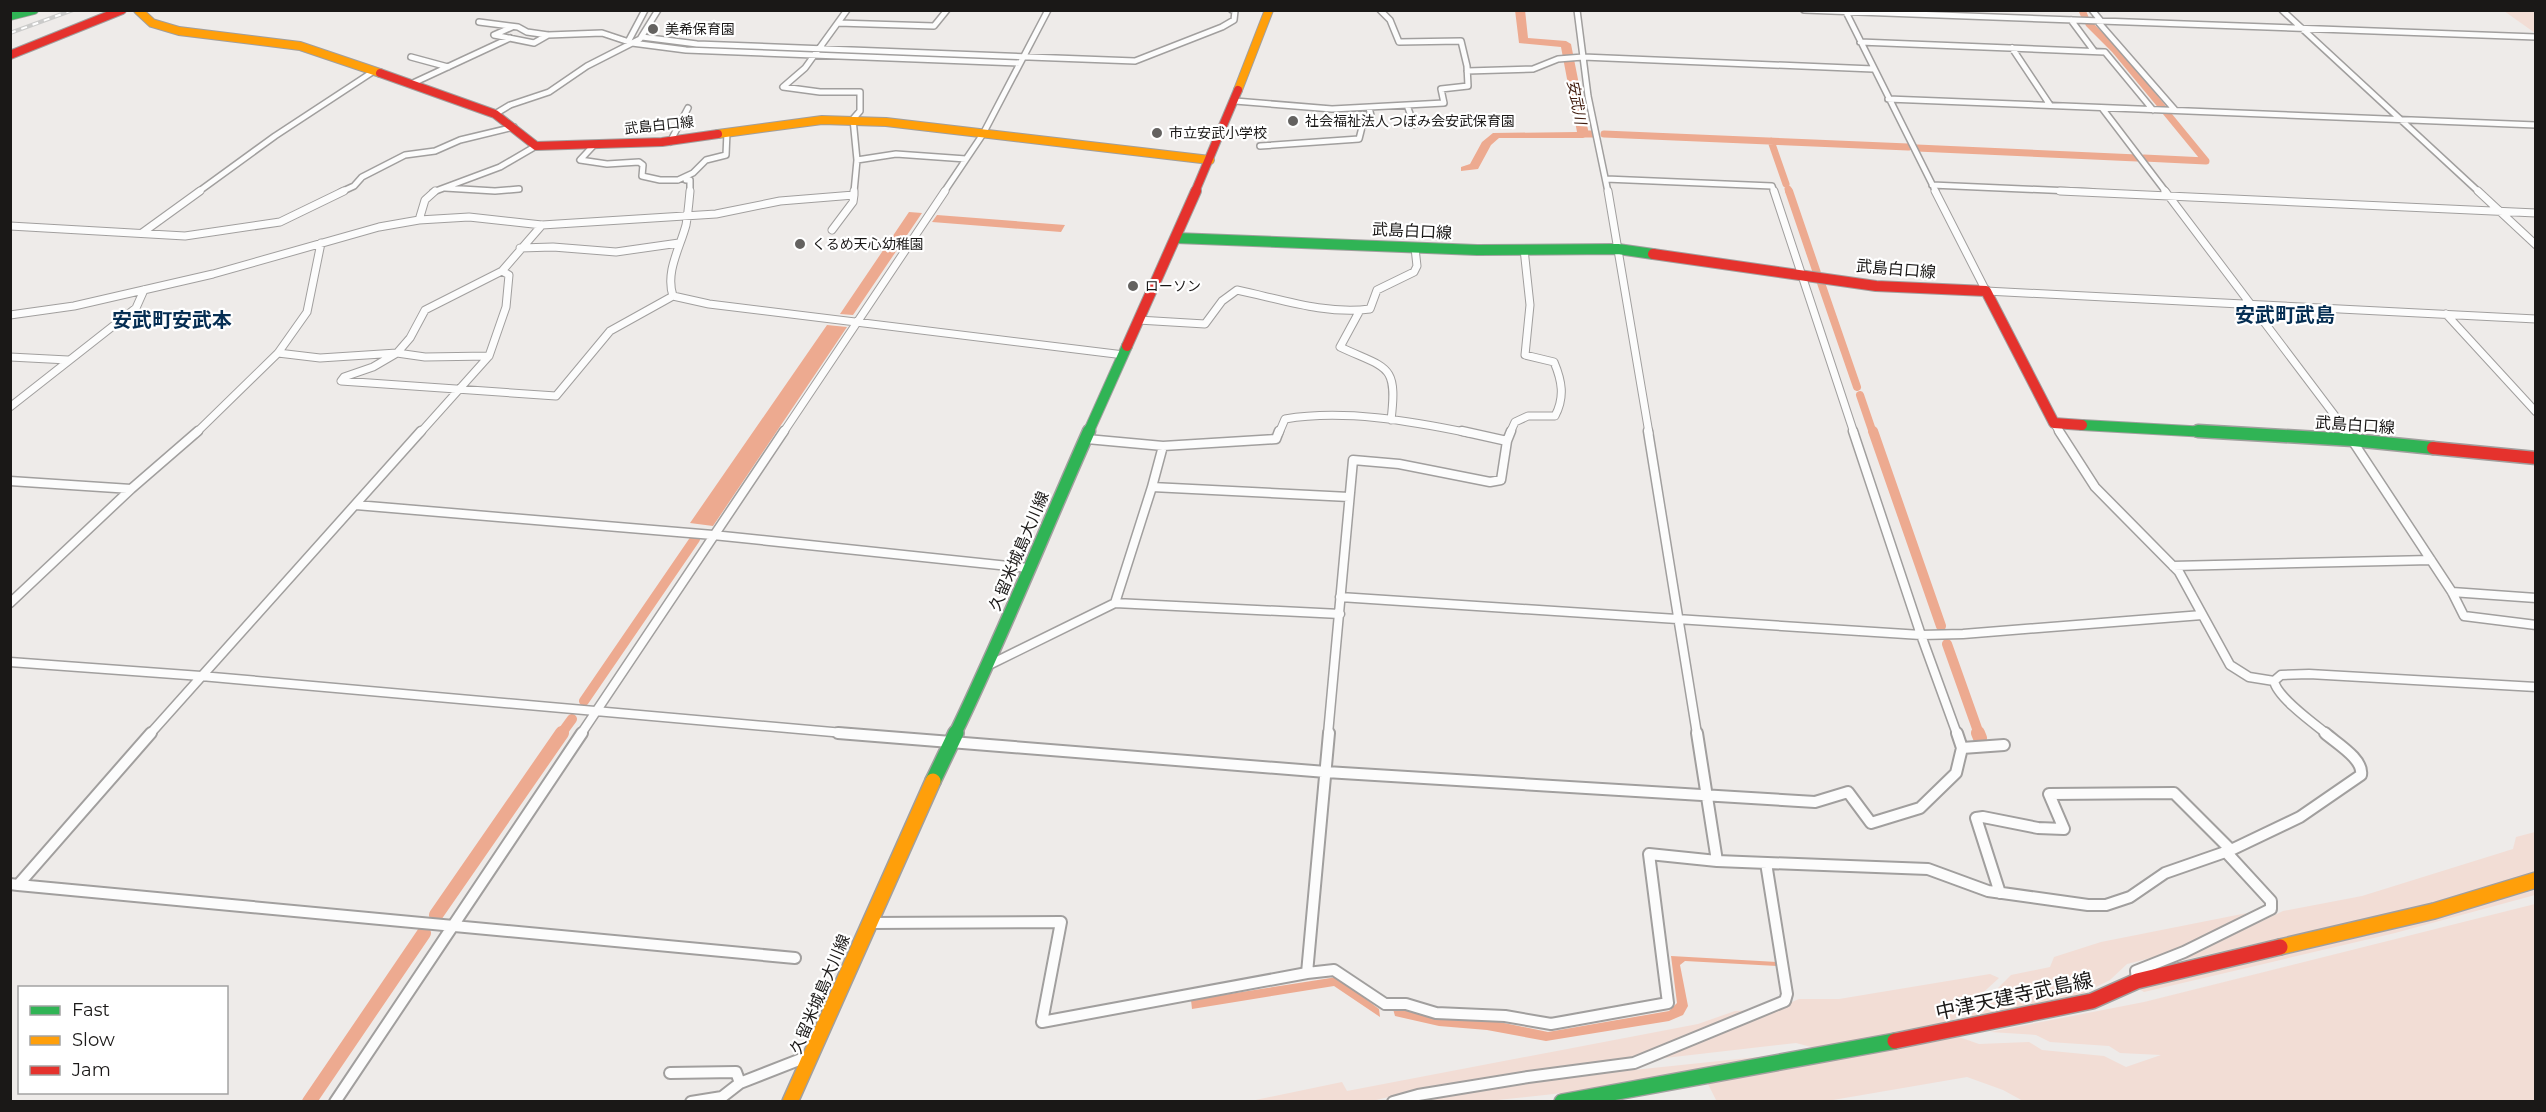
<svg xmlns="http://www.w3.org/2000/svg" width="2546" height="1112" viewBox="0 0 2546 1112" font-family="Montserrat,'Noto Sans JP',sans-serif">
  <rect width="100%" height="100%" fill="#eeebe9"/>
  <path fill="#f2ddd5" d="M2504,11h31v22z
    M2535,832v40l-91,29 -265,60 104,-50 79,-15 151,-47 3,-12z
    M2535,890v5l-140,38 -251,59 -5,-3 251,-59z
    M2535,904v197l-510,1 -22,-12 -36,-13 -140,24 -110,1 -9,-18 251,-47 20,7 50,-2 13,8 62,6 22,11 35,-12 -41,-2 -11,-7 -59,-4 -14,-7 -46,-3 154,-30z
    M2247,913l-72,39 -48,12 -17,16 -28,14 -115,25 44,-44 39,-8 4,-10 47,-15z
    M1990,974l9,4 -48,44 -136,26 -19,-5 -140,16 143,-60h40z
    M1753,1010l-115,46 -224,35 -42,10 -126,1 96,-20 5,9 351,-67 37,-13z
    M1777,1055l-214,38 -75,8 -70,1 110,-21z"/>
  <path fill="#edaa90" d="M909,212l13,1 -69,102 -13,-1z
    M937,215l128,10 -4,7 -129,-10z
    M827,325l20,2 -134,199 -23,-3z
    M1671,956l106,6v4l-92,-5 -5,4 8,41 -5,9 -14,6 -123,20 -59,-11 -48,-4 -44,-10 -2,-7h8l37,10 61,3 49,10 121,-21 8,-8z
    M1337,977l42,32 1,8 -46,-31 -142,23 -1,-9z"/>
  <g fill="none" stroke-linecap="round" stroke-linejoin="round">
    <path stroke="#edaa90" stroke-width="7" d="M2082,10l4,10
      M2089,24l26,26 48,58
      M1583,134h11
      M1604,134l304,13
      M1771,141l15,43
      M1917,148l220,10
      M2144,158l62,3 -41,-50
      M1788,189l1,3"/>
    <path stroke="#edaa90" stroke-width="8" d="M1789,191l28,82
      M1820,280l37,107
      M1860,395l13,38"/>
    <path stroke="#edaa90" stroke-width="10" d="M1873,431l68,195
      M1947,644l32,90
      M584,701l111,-162
      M561,734l11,-15"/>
    <path stroke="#edaa90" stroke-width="14" d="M1978,733l2,5
      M436,915l126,-182
      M309,1102l115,-169"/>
    <path fill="#edaa90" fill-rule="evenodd" d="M1515,10h10l3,28 38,3 5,3 18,91 -6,3h-84l-8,7 -13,24 -17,2v-4l9,-3 12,-22 11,-9 84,-1 -16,-85 -42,-4z"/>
    <defs>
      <path id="street-far3" d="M847,10l-42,58 -22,19 37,5h40v19l-7,8 4,41 -3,32
        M1577,10l11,86 20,96
        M1804,10l732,27
        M1845,10l91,182
        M2092,10l9,11 -2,2 76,87
        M2282,10l197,182
        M2071,20l23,31
        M479,22l39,5 9,5 21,3 54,-2 30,10 54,7 334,13
        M838,23l96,3 13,-16
        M512,27l-18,8 40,8 14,-8
        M642,37l55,7 438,17 87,-34 12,-7 1,-9 -3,-1
        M629,40l16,-30
        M1860,42l245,10 48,58
        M2012,48l38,57
        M411,57l37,10
        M1467,71l66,-2 25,-10 25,-2 290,12
        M411,84l99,-46
        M1888,99l648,26
        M1235,101l97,8 112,-6 -3,-14 27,-3 -1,-20 -6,-25 -62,1 -9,-22 -10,-10
        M1407,105l7,20
        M2102,108l64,84
        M495,114l15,-9 39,-13 38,-26 53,-27 18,-29
        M670,142l18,-34
        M594,145l-14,15 27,4 32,-2 4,3 -1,11 18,4h18l15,-7 13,-13 20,-5 1,-23
        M1260,146l99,-7 3,-12 10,-8 -3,-11
        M857,160l39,-6 70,5
        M1606,179l166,7 2,6
        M686,180h4v12
        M1932,185l161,7
        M445,188l50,3 24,-2
        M198,192l77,-56 99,-65
        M341,192l13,-6 8,-9 43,-22 30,-4 25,-11 54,-13
        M433,192l67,-25 36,-21
        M944,192l39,-58 65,-124"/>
      <path id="street-far2" d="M690,191c-1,11 -2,23 -4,34 -6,23 -21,47 -13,71l36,8 415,51
        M1608,191l41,242
        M1774,191l80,242
        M1935,191l51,100 550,28
        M2060,191l476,22
        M2165,191l183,242
        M2478,191l58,54
        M419,220l6,-20 10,-9
        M10,226l175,10 95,-14 64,-31
        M832,230l21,-28 1,-7
        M142,233l58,-42
        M520,248l33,-1 63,5 63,-9
        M1359,312l-19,35c47,22 58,16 51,73
        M2446,314l90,98
        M10,315l64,-9 139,-32 166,-47 40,-7 50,-3 73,8 174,-11 64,-13 74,-6v-4
        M1138,320l67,4 17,-23 15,-11c43,9 89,25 133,19l7,-19 37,-18 3,-6 -2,-18
        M278,353l42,5 77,-5 13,-15 15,-28 77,-39 40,-46
        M489,356l-64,1 -28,-4 -24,14 -29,10 -3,4 215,15 54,-65 63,-35
        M10,357l58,3
        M10,407l126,-99 8,-18
        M2054,423l6,10
        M196,433l82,-80 29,-41 14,-69
        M420,433l69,-77 17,-49 3,-32 -7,-4
        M783,433l162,-242
        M1279,433l6,-14c58,-10 126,2 184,14
        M1510,433l5,-11 13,-6h27c10,-19 7,-35 -1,-54l-29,-7 5,-50 -6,-56"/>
      <path id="street-far1" d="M1462,431l45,10
        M1648,431l49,303
        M2059,431l36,56 84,85 51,93 19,12 25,4 7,-6 28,-1 227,13
        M2346,431l106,161 12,24 72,9
        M1087,439l76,7 113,-7 3,-8
        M1163,446l-11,41 197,10
        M10,481l121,8
        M356,505l357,30 315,33
        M2173,566l258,-6
        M2452,592l84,6
        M1340,597l581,38 -68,-204
        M10,603l121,-114 67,-58
        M1115,603l225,11
        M10,662l191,14 654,58
        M989,665l126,-62 37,-116
        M2274,681c3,16 39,42 53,53
        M150,734l271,-303
        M581,734l203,-303
        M1328,734l25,-274 46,4 91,18 11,-2 6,-39 4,-10
        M1957,734l-36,-99 42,-1 239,-19"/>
      <path id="street" d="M838,733l488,39 489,30 33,-10 23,31 49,-15 36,-35 6,-25 42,-3
        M1329,733l-22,240 27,-3 51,34h21l30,9 69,3 46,8 117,-21 -19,-149 68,7 211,8 60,22 100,14h18l24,-8 35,-24 66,-23 69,-33 61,-42c3,-16 -25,-32 -36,-42
        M1697,733l20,128
        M1957,733l5,15
        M10,884l8,1 133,-152
        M18,885l777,73
        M2000,893l-24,-75 7,-1 55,11 26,1 -15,-35 125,-1 57,57
        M869,923l192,-1 -19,100 265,-49
        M2137,981l-1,-10 48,-19 87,-43v-8l-45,-49
        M670,1073l66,-1 4,11
        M335,1102l247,-369
        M691,1102l31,-5 18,-14 69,-27
        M1393,1102l25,-7 110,-18 106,-14 151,-62 2,-7 -21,-131"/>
      <path id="fast-far3" d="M10,16l24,-6"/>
      <path id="fast-far2" d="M1176,238l301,12 141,-1 35,5
        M2082,425l143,8
        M1088,433l39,-87"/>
      <path id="fast-far1" d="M2198,431l155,9 80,8
        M955,734c48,-99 89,-202 134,-303"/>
      <path id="fast" d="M933,781l23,-48
        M1562,1102l333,-61"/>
      <path id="slow-far1" d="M138,10l14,13 27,8 121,15 80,27
        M1238,90l31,-80
        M718,134l104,-14 64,2 324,38"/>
      <path id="slow" d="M2280,947l154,-36 102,-31
        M790,1102l143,-321"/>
      <path id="jam-far3" d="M10,55l112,-45
        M380,73l115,41 41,32 126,-4 56,-8
        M1195,192l43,-102"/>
      <path id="jam-far2" d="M1653,254l223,32 110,5 68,132 28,2
        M1127,346l69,-155"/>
      <path id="jam-far1" d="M2433,448l103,10"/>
      <path id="jam" d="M1895,1041l197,-40 45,-20 143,-34"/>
    </defs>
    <use href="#street-far3" stroke="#a19f9e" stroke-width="8"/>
    <use href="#street-far2" stroke="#a19f9e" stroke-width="9"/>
    <use href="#street-far1" stroke="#a19f9e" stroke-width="11"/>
    <use href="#street" stroke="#a19f9e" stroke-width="14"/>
    <use href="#fast-far3" stroke="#a19f9e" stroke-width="10"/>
    <use href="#fast-far2" stroke="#a19f9e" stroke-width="12"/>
    <use href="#fast-far1" stroke="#a19f9e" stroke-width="15"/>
    <use href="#fast" stroke="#a19f9e" stroke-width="18"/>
    <use href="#slow-far1" stroke="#a19f9e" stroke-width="10"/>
    <use href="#slow" stroke="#a19f9e" stroke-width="18"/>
    <use href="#jam-far3" stroke="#a19f9e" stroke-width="10"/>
    <use href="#jam-far2" stroke="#a19f9e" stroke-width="12"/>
    <use href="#jam-far1" stroke="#a19f9e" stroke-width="15"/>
    <use href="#jam" stroke="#a19f9e" stroke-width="18"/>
    <use href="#street-far3" stroke="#fcfcfc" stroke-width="5"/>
    <use href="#street-far2" stroke="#fcfcfc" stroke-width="7"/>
    <use href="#street-far1" stroke="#fcfcfc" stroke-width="8"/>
    <use href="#street" stroke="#fcfcfc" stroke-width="10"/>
    <use href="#fast-far3" stroke="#30b455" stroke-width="8"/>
    <use href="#fast-far2" stroke="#30b455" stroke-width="10"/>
    <use href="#fast-far1" stroke="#30b455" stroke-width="12"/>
    <use href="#fast" stroke="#30b455" stroke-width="15"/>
    <use href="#slow-far1" stroke="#ff9f0a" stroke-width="8"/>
    <use href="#slow" stroke="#ff9f0a" stroke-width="15"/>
    <use href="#jam-far3" stroke="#e5322d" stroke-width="8"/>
    <use href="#jam-far2" stroke="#e5322d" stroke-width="10"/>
    <use href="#jam-far1" stroke="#e5322d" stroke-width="12"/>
    <use href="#jam" stroke="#e5322d" stroke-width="15"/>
    <defs>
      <path id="rail" d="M10,33l63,-23"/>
    </defs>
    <use href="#rail" stroke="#cbcbca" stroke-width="4"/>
    <use href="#rail" stroke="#fff" stroke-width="2" stroke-dasharray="6" stroke-linecap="butt"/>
  </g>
  <g fill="#646260" stroke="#fff" stroke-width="2">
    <circle cx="653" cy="29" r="6"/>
    <circle cx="1293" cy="121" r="6"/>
    <circle cx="1157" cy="133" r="6"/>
    <circle cx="800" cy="244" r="6"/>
    <circle cx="1133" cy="286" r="6"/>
  </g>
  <g text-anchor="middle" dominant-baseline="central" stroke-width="4.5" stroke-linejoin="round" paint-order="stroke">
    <g font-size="14" fill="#1a1817" stroke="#fff" text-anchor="start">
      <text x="665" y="29">美希保育園</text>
      <text x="1305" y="121">社会福祉法人つぼみ会安武保育園</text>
      <text x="1169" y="133">市立安武小学校</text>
      <text x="812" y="244">くるめ天心幼稚園</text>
      <text x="1145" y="286">ローソン</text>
    </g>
    <g font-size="14" fill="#1a1817" stroke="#fff">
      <text transform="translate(659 125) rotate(-6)">武島白口線</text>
    </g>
    <g font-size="15" font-style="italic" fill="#421d0f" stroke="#fff">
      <text transform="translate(1577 102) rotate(79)">安武川</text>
    </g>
    <g font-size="16" fill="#1a1817" stroke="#fff">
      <text transform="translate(1412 231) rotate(3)">武島白口線</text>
      <text transform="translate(1896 269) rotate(5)">武島白口線</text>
      <text transform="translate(2355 425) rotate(4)">武島白口線</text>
      <text transform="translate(1019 551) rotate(-67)">久留米城島大川線</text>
      <text transform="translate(820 994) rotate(-67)">久留米城島大川線</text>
    </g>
    <g font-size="20" font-weight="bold" fill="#052e53" stroke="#fff">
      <text x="2285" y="315">安武町武島</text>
      <text x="172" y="320">安武町安武本</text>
    </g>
    <g font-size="20" fill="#1a1817" stroke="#fff">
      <text transform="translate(2014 996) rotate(-12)">中津天建寺武島線</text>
    </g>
  </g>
  <rect width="2546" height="1112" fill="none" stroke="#1a1817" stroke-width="24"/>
  <rect x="18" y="986" width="210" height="108" fill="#ffffff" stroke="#a3a3a2" stroke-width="1.5"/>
  <rect x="30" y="1006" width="30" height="9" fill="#30b455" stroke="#a3a3a2" stroke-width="1.5"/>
  <text x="72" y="1016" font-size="18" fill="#1a1817">Fast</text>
  <rect x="30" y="1036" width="30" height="9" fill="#ff9f0a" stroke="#a3a3a2" stroke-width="1.5"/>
  <text x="72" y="1046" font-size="18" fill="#1a1817">Slow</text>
  <rect x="30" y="1066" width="30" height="9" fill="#e5322d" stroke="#a3a3a2" stroke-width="1.5"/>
  <text x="72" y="1076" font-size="18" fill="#1a1817">Jam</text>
</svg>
